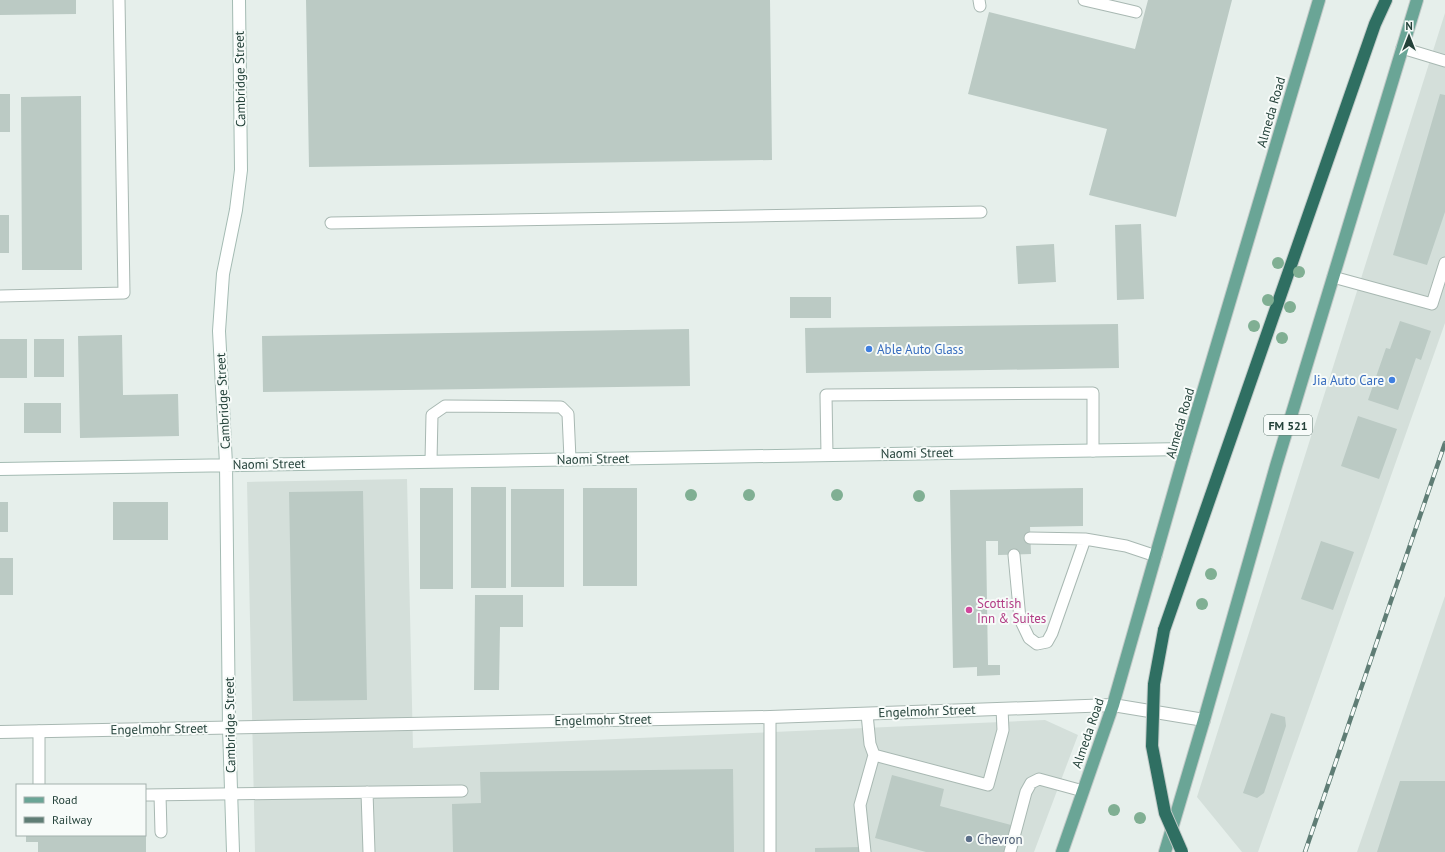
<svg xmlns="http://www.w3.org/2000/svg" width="1445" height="852" viewBox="0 0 1445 852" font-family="'PT Sans',sans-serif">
  <rect width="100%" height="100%" fill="#e6efeb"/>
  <path fill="#d4dfda" d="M1445,13v310l-187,529h-16l-45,-55z
    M407,479l6,269 632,-28 33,15 -44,117h-779l-8,-370z
    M1445,596v256h-88z"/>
  <path fill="#bbcac4" d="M0,0h76v14l-76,1z
    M306,0h464l2,160 -463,7z
    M1148,0h84l-56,217 -87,-22 18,-66 -139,-35 21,-82 146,37z
    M0,94h10v38h-10z
    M1440,94l5,1v117l-18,53 -34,-10z
    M81,96l1,174h-60l-1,-173z
    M0,215h9v38h-9z
    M1141,224l3,75 -27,1 -2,-75z
    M1054,244l2,38 -38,2 -2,-38z
    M790,297h41v21h-41z
    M1400,321l31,10 -10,29 -5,-2 -18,52 -30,-10 18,-52 4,1z
    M1118,324l1,44 -313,5 -1,-45z
    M689,329l1,57 -427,6 -1,-56z
    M122,335l1,60 55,-1 1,42 -99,2 -2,-102z
    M0,339h27v39h-27z
    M34,339h30v38h-30z
    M24,403h37v30h-37z
    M1358,416l39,13 -18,50 -38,-13z
    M471,487h35v101h-35z
    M420,488h33v101h-33z
    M583,488h54v98h-54z
    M1083,488v38l-53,1 1,27 -33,1v-14h-12l2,124h12v10l-23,1v-9l-24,1 -3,-178z
    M511,489h53v98h-53z
    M363,491l4,209 -74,1 -4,-209z
    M0,502h8v30h-8z
    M113,502h55v38h-55z
    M1321,541l33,11 -21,58 -32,-11z
    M0,558h13v37h-13z
    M475,595h48v32h-23l-1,63h-25z
    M1271,713l14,4 1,9 -22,67 -7,5 -14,-5z
    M733,769l1,83h-281l-1,-48 29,-1 -1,-31z
    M892,775l52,14 -4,17 71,19 -7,27h-78l-51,-14z
    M1400,781h45v71h-68z
    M26,835h120v17h-108v-10h-12z
    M861,847v5h-46v-4z"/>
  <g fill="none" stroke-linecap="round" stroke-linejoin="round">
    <defs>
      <path id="lane" d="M979,0l1,6
        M1084,0l52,12
        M1402,48l43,13
        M331,223l650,-11
        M1333,277l99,27 13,-41
        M0,296l124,-3 -5,-293
        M827,455l-1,-60 267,-2v58
        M431,461l1,-46 13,-9 116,1 7,7 2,45
        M1030,538l55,1
        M1014,555l6,64 9,19 8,6 10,-2 5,-9 33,-94 41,7 30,10
        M867,714l3,30 4,11 114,30 15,-55 -1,-21
        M770,717v135
        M39,731v54
        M367,792l2,60
        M145,795l317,-4
        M160,795l1,37
        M865,852l-5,-47 14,-50
        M1010,852l16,-60 5,-9 8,-4 44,12"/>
      <path id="street" d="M0,732l770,-15 343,-12 91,15"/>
      <path id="secondary" d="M0,469l1186,-20
        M233,852l-4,-125 -3,-263 -7,-133 4,-57 13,-64 5,-40 -2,-170"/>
      <path id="primary" d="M1062,852l51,-147 73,-256 133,-449
        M1165,852l39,-132 72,-254 141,-466"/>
      <path id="highway" d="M1164,630l211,-606 11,-24"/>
    </defs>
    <use href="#lane" stroke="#a8b8b2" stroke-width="13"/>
    <use href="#street" stroke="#a8b8b2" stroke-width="14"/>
    <use href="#secondary" stroke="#a4bbb3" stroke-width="14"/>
    <use href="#primary" stroke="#c2cac8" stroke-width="14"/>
    <use href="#highway" stroke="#c2cac8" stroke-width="14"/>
    <use href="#lane" stroke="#fff" stroke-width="11"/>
    <use href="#street" stroke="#fff" stroke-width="12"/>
    <use href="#secondary" stroke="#fff" stroke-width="12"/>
    <use href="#primary" stroke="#6aa596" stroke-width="12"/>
    <use href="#highway" stroke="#2f6f62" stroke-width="12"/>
    <defs>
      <path id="rail" d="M1305,852l140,-409"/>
    </defs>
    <use href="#rail" stroke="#5f7d75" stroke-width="4.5"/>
    <use href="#rail" stroke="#f7fbf9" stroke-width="3" stroke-dasharray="9" stroke-linecap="butt"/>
    <defs>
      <path id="highway-bridge" d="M1164,630l-10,54 -2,62 13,67 17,39"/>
    </defs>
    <use href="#highway-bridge" stroke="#c2cac8" stroke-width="14" stroke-linecap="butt"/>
    <use href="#highway-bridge" stroke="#2f6f62" stroke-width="12"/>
  </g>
  <g fill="#80af93">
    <circle cx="1278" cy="263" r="6"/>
    <circle cx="1299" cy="272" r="6"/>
    <circle cx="1268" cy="300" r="6"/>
    <circle cx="1290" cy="307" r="6"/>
    <circle cx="1254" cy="326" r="6"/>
    <circle cx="1282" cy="338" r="6"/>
    <circle cx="691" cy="495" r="6"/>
    <circle cx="749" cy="495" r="6"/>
    <circle cx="837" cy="495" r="6"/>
    <circle cx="919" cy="496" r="6"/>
    <circle cx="1211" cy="574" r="6"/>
    <circle cx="1202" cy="604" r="6"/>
    <circle cx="1114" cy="810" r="6"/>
    <circle cx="1140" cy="818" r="6"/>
  </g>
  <g fill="#3f7fe0" stroke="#f7fbf9" stroke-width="1.5">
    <circle cx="869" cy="349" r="4"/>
    <circle cx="1392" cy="380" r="4"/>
  </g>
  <circle fill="#d1479c" stroke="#f7fbf9" stroke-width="1.5" cx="969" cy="610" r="4"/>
  <circle fill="#5c6f8a" stroke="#f7fbf9" stroke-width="1.5" cx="969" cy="839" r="4"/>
  <g text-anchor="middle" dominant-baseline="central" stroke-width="4" stroke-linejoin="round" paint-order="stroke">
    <rect fill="#f7fbf9" stroke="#637a73" stroke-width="1" x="1264" y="415" width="48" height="20" rx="3"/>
    <g font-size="12" font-weight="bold" fill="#24423a">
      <text x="1288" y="425">FM 521</text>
    </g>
    <g font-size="13" fill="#24423a" stroke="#f7fbf9">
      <text transform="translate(240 79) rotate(-91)">Cambridge Street</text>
      <text transform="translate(1271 112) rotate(-74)">Almeda Road</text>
      <text transform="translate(223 401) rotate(-93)">Cambridge Street</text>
      <text transform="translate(1180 423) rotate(-74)">Almeda Road</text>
      <text transform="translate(917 453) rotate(-1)">Naomi Street</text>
      <text transform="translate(593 459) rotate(-1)">Naomi Street</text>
      <text transform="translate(269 464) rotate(-1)">Naomi Street</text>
      <text transform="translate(927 711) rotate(-2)">Engelmohr Street</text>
      <text transform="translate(603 720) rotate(-1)">Engelmohr Street</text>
      <text transform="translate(230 725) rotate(-91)">Cambridge Street</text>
      <text transform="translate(159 729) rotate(-1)">Engelmohr Street</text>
      <text transform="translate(1088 733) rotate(-71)">Almeda Road</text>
    </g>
    <g font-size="13" fill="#366cbe" stroke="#f7fbf9" text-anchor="start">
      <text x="877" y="349">Able Auto Glass</text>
      <text x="1384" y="380" text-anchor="end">Jia Auto Care</text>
    </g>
    <g font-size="13" fill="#b23c85" stroke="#f7fbf9" text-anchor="start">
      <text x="977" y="603">Scottish<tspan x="977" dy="15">Inn &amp; Suites</tspan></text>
    </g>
    <g font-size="13" fill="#4e5e75" stroke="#f7fbf9" text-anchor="start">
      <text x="977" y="839">Chevron</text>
    </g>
  </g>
  <rect x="16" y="784" width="130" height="52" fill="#f7fbf9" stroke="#a3b1ad"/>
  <rect x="24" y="797" width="20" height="6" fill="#6aa596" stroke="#a3b1ad"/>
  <text x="52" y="804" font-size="12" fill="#24423a">Road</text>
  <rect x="24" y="817" width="20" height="6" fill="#5f7d75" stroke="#a3b1ad"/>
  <text x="52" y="824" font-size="12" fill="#24423a">Railway</text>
  <g transform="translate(1409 36)" stroke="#f7fbf9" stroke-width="3" paint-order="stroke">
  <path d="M0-3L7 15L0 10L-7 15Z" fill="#24423a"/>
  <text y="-6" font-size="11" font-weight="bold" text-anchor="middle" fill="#24423a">N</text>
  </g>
</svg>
